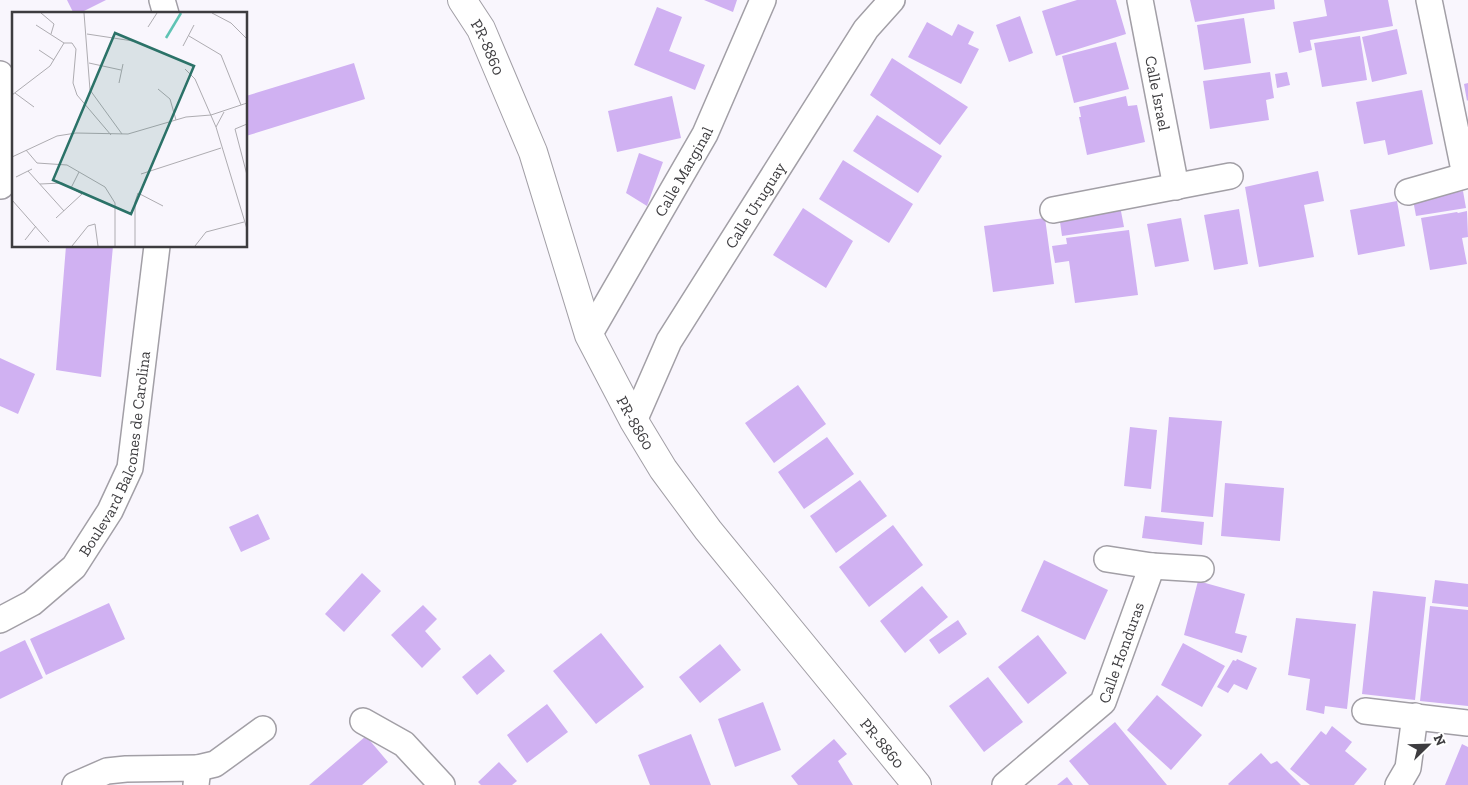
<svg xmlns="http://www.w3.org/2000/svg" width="1468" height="785" viewBox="0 0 1468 785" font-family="'Zilla Slab',serif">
  <rect width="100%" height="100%" fill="#f9f6fd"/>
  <path fill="#d0b1f2" d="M67,0h39l-28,14h-4z
    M704,0h33l-4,12z
    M1077,0h39l10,34 -70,22 -14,-45z
    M1190,0h84l1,9 -20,3 -60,10z
    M1324,0h64l5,26 -83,14 2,10 -13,3 -6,-31 34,-6z
    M657,7l25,10 -13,34 36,14 -10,25 -61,-25z
    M1020,16l13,37 -24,9 -13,-37z
    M1244,18l7,45 -47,7 -7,-45z
    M927,22l25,14 6,-12 16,8 -6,12 11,5 -18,35 -53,-27z
    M1397,29l10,45 -35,8 -10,-45z
    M1360,36l7,44 -45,7 -8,-44z
    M1116,42l13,47 -55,14 -12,-47z
    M892,58l76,49 -28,38 -70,-50z
    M354,63l11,36 -119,37v-40z
    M1270,72l4,26 -8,2 3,20 -59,9 -7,-48z
    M1287,72l3,13 -13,3 -2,-14z
    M1468,83v17l-1,1 -3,-17z
    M1422,90l11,54 -45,11 -3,-15 -21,4 -8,-42z
    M672,96l9,42 -64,14 -9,-41z
    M1126,96l2,10 9,-1 8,37 -58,13 -8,-38h2l-2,-10z
    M877,115l65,41 -24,37 -65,-42z
    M639,153l24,9 -16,44 -21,-13z
    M843,160l70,44 -24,39 -70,-44z
    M1318,171l6,30 -20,4 10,52 -55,10 -14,-80z
    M1463,191l3,17 -50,8 -3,-16z
    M1397,201l8,45 -47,9 -8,-45z
    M1120,206l4,21 -62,9 -3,-21z
    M803,208l50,33 -27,47 -53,-33z
    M1239,209l9,55 -34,6 -10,-55z
    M1467,211l1,26 -6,1 5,26 -37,6 -9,-52 36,-6 1,1z
    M1045,218l9,66 -61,8 -9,-66z
    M1181,218l8,43 -34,6 -8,-43z
    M1129,230l9,65 -63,8 -6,-42 -14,2 -3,-17 15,-2 -1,-6z
    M66,246h47l-12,131 -45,-7z
    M0,358l35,16 -17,40 -18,-8z
    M798,385l28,39 -52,39 -29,-40z
    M1169,417l53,4 -9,96 -52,-5z
    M1130,427l27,3 -6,59 -27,-3z
    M827,437l27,37 -50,35 -26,-37z
    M860,480l27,36 -51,37 -26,-37z
    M1225,483l59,5 -4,53 -59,-5z
    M258,514l12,25 -29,13 -12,-25z
    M1145,516l59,6 -2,23 -60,-7z
    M893,525l30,40 -54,42 -30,-40z
    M1044,560l64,30 -23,50 -64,-29z
    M362,573l19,18 -37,41 -19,-18z
    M1435,580l33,4v23l-36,-4z
    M1198,581l47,13 -10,39 12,3 -5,17 -58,-18z
    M922,586l26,31 -43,36 -25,-32z
    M1373,591l53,6 -11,103 -53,-6z
    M109,603l16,36 -79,36 -16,-36z
    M423,605l14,14 -12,12 16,18 -19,19 -31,-33z
    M1430,606l38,4v96l-48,-5z
    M1296,618l60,6 -9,85 -22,-3 -1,8 -18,-4 4,-31 -22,-4z
    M958,620l9,14 -28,20 -10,-14z
    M601,633l43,54 -48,37 -43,-53z
    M1038,635l29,38 -39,31 -30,-37z
    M25,640l18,38 -43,21v-47z
    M1183,643l42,23 -23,41 -41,-22z
    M720,644l21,26 -41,33 -21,-26z
    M490,654l15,17 -28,24 -15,-18z
    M1237,659l20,9 -10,22 -13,-6 -6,9 -11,-6 16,-27 3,1z
    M988,677l35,45 -39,30 -35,-46z
    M1157,695l45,40 -31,35 -44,-40z
    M763,702l18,48 -46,17 -17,-48z
    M547,704l21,28 -41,31 -20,-28z
    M1115,722l52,63h-78l-20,-24z
    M1332,726l20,16 -7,9 22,18 -13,16h-44l-20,-16 31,-38 5,4z
    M691,734l20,51h-61l-12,-30z
    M366,736l22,26 -26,23h-53z
    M834,739l13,15 -9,7 15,24h-55l-7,-9z
    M1462,744l6,3v38h-23z
    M1261,753l10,11 6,-3 24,24h-72l-1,-1z
    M499,762l18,19 -5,4h-31l-3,-3z
    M1067,777l6,8h-16z"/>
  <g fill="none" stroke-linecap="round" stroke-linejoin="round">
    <defs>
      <g id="minor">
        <path d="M162,0l4,14"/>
        <path id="s1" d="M1140,0l36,187"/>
        <path d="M1429,0l36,175"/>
        <path d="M0,74l9,20 -8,92"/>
        <path d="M1408,192l60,-17"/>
        <path d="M1053,210l177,-34"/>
        <path id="s2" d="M589,335l116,-201 58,-134"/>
        <path id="s3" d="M634,421l35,-80 197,-312 26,-29"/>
        <path d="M1107,559l45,7 49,3"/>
        <path id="s4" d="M0,620l32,-17 42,-36 36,-56 20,-43 27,-222"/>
        <path d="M1365,711l103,12"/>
        <path d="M363,721l41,23 38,41"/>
        <path d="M198,768l17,-4 48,-35"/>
        <path d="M75,785l32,-14 19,-2 72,-1 -2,17"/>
        <path id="s5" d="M1005,785l98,-83 49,-136"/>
        <path d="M1398,785l10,-17 7,-52"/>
      </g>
      <g id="tertiary">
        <path id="s6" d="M462,0l19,29 52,123 56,183 45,86 29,48 45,61 209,255"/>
      </g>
    </defs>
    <use href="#minor" stroke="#a29fa6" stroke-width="28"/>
    <use href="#tertiary" stroke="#a29fa6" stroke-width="30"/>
    <use href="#minor" stroke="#fff" stroke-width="25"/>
    <use href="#tertiary" stroke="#fff" stroke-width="28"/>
  </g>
  <g text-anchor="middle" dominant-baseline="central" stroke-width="4" stroke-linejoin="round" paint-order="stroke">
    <g font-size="16" fill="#3d3c3f" stroke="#fff">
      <text stroke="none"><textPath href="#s6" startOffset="54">PR-8860</textPath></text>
      <text stroke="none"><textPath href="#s1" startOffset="95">Calle Israel</textPath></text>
      <text stroke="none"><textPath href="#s2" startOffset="189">Calle Marginal</textPath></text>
      <text stroke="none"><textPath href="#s3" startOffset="248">Calle Uruguay</textPath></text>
      <text stroke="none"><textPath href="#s6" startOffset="459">PR-8860</textPath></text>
      <text stroke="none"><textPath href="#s4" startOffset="215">Boulevard Balcones de Carolina</textPath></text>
      <text stroke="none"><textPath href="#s5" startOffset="181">Calle Honduras</textPath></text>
      <text stroke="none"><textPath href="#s6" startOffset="864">PR-8860</textPath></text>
    </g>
  </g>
  <g transform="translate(12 12)">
    <rect width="235" height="235" fill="#f9f6fd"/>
    <path fill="none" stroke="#5fc3b4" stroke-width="2.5" d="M154,26l15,-25"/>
    <path fill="none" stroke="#aeacb1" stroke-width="1" d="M29,1l13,11 -3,10M72,1l6,77 32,44M200,1l19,10 16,16M24,13l28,18M136,15l9,-14M75,22l46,7M177,24l32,19 20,50M52,31h8l4,6 -3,34 4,12 34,40M171,34l11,-21M27,38l15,10M77,51l32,7M173,57l10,10 21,48 31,102M107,71l4,-19M146,77l12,10 6,21M3,81l19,14M0,83l38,-29 14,-23M235,112l-12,5 12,46M204,115l8,-15M14,138l11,13 30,2 38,22 10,16v43M0,145l45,-21 19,-3 52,1 58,-17 25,-2 36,-12M16,159l36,40M129,162l80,-26M4,165l16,-8M28,172l22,-1 9,5M0,188l37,42M44,206l26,-24 -11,-6 8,-16M13,228l11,-14M60,234l16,-20 7,-2 3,22M123,234v-44l3,-9 25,13M183,234l11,-14 38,-10"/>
    <path fill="#2b7268" fill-opacity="0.15" stroke="#2b7268" stroke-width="2.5" d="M103,21l79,33 -63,148 -78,-34z"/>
    <rect width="235" height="235" fill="none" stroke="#3d3c3f" stroke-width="2.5"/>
  </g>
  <g transform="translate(1428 745) rotate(67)" stroke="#ffffff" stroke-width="4" paint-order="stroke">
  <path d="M0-4L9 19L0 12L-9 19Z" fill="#3d3c3f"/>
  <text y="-8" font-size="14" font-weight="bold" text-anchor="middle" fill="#3d3c3f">N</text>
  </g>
</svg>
